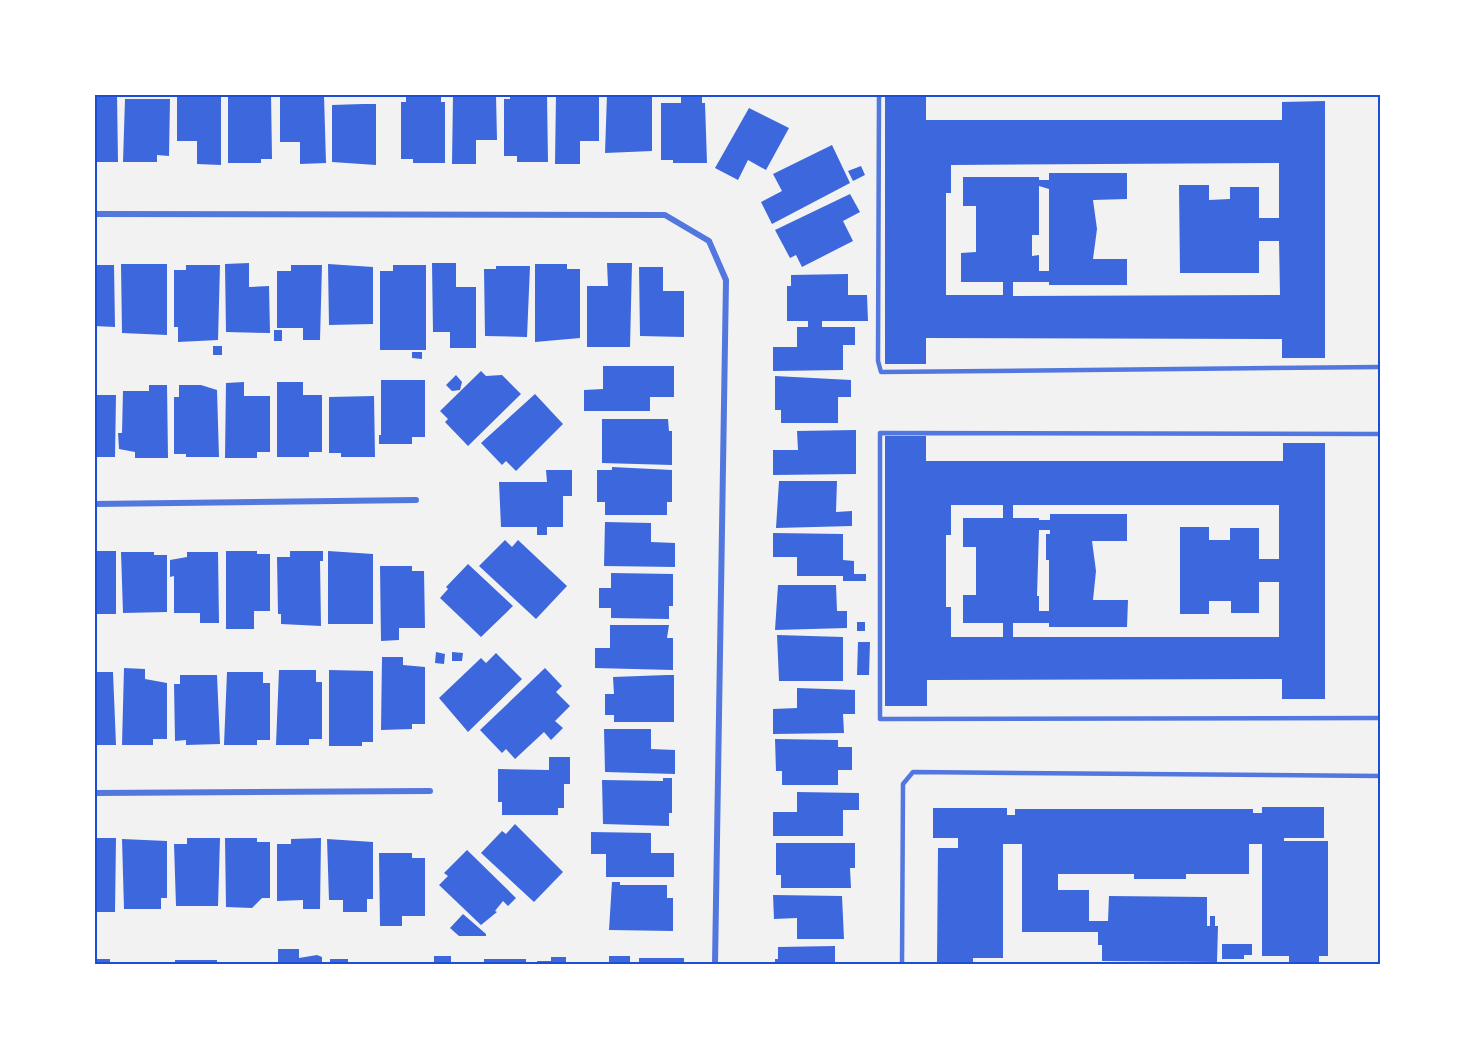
<svg xmlns="http://www.w3.org/2000/svg" width="1475" height="1059" viewBox="0 0 1475 1059" font-family="Georgia,serif">
  <rect width="100%" height="100%" fill="#f2f2f2"/>
  <path fill="#3d67dc" fill-rule="evenodd" d="M94,94h23l1,68h-24z
    M177,94l44,1v70l-24,-1v-23h-20z
    M228,94h43l1,65h-11v4h-33z
    M280,94l44,1 2,68 -26,1v-22h-20z
    M406,94h35v8h4v61h-32v-4h-12v-57h5z
    M510,94h37l1,68h-31v-6h-13v-57h6z
    M556,94h43v47h-19v23h-25z
    M607,94h45v57l-47,2z
    M885,94l41,1v25h356v-18l43,-1v257h-43v-19l-356,-1v26h-41zM1279,163v55h-20v-31h-29v12l-21,1v-15h-30l1,88h79v-32h20l1,54 -267,1v-14h36v3h78v-26h-34l4,-30 -4,-29 34,-1v-26h-78v7h-10v-3h-76v29h13v46l-15,1v29h42v13h-57v-102h5v-28zM1039,186l10,3v82h-10v-16l-7,1v-21h7z
    M453,95h43l1,45h-21v24h-24z
    M681,95h21v8h3l2,60h-34v-3h-12v-57h20z
    M125,99h45l-1,57 -12,-1v7h-34z
    M363,104h13v61l-44,-3v-57z
    M749,108l40,20 -23,42 -18,-10 -10,20 -23,-12z
    M832,145l18,38 -78,41 -11,-22 21,-11 -9,-17z
    M861,166l4,9 -12,6 -5,-10z
    M850,194l10,18 -17,9 10,20 -51,26 -6,-12 -6,3 -15,-28z
    M249,263v24l20,-1 1,47 -44,-1 -1,-68z
    M432,263h24v24h20v61h-26v-16h-17z
    M607,263h25l-2,84h-43v-61h21z
    M121,264h46v71l-45,-2z
    M328,264l45,3v57l-44,1z
    M535,264h32v5h13v69l-45,4z
    M94,265h20l1,62 -21,-1z
    M186,265h34l-2,75 -40,2v-15h-4v-57h12z
    M291,265h31l-2,75h-17v-12h-26v-57h14z
    M393,265h33v85h-46v-79h13z
    M496,266h34l-3,71 -42,-1 -1,-67h12z
    M639,267h24v24h21v46l-44,-1z
    M848,274v21h19l1,26h-46v6h33v18h-12v25l-70,1v-24h24v-20h11v-6h-21v-35h4v-11z
    M274,330h8v11h-8z
    M213,346h9v9h-9z
    M412,352h10v7l-10,-1z
    M603,366h71v31h-24v14h-66v-21l19,-1z
    M481,371l5,5 16,-1 19,19 -53,52 -23,-24 3,-3 -8,-8z
    M456,375l6,7 -2,8 -8,1 -6,-6z
    M775,376l76,4v17h-13v26h-57v-13h-6z
    M381,380h44v57h-13v7h-33v-9h2z
    M244,382v14h26v56h-13v6h-32l1,-75z
    M277,382h26v13h19v57h-13v5h-32z
    M149,385h18l1,73h-33v-6l-16,-3 -1,-16h4l1,-42h26z
    M179,385h22l16,5 2,67h-33v-3h-12v-57h5z
    M535,394l28,30 -47,47 -10,-10 -4,4 -21,-22z
    M94,395h22l-1,62h-21z
    M374,396l1,61h-34v-4h-12v-56z
    M602,419h66l1,12h3v34l-70,-2z
    M856,430v44l-83,1v-25h25l-1,-19z
    M885,436h41v25h357v-18h42v256h-43v-20l-355,1v26h-42zM951,505h52v13h-40v29h13v48h-13v28h40v14h-52v-30h-5v-72h5zM1013,505h266v54h-20v-31h-29v12h-21v-13h-29v87h29v-13h22v12h28v-31h20v55h-266v-14h36v4h78l1,-27h-35l3,-29 -4,-30h35v-27h-77v6h-11v-2h-26zM1039,530h11v4h-4v26h3v51h-10v-15h-2z
    M612,467l60,3v32h-5v13h-62v-13h-8v-32h15z
    M546,470h26v26h-9v31h-16v8h-10v-8h-36l-2,-45h48z
    M779,481h58l-1,31 16,-1v15l-76,2z
    M605,522l46,1v19l24,1v24l-71,-1z
    M773,533l70,1v26l11,1v13h12v7h-23v-5h-46v-19h-24z
    M505,540l7,7 6,-7 49,46 -31,33 -57,-53z
    M94,551h22v63h-22z
    M226,551h31v3h13v57h-16v18h-28z
    M290,551h33v10h-3l1,65 -40,-2v-10h-3l-1,-57h13z
    M328,551l45,3v70h-45z
    M121,552h33v3h13v57l-44,1z
    M187,552h31l1,71h-19v-10h-26v-37l-4,1v-17l17,-3z
    M468,564l45,42 -32,31 -41,-39 8,-9 -2,-2z
    M380,566h32v5h12l1,57h-26v12l-18,1z
    M611,573l62,1v32h-4v13l-58,-1v-10h-12v-20h12z
    M778,585h58l1,26h10v17l-72,2z
    M857,622h8v9h-8z
    M610,625h59l-2,13h6v32l-78,-2v-20h15z
    M777,635l66,2v44h-64z
    M858,642h12l-1,33h-12z
    M436,652l9,2 -1,10 -9,-1z
    M452,652l11,1 -1,8h-10z
    M496,653l26,26 -54,53 -29,-34 42,-40 5,5z
    M382,657h21v8l22,2v57h-13v5l-31,1z
    M124,668l21,1v10l22,4v56h-14v6h-31z
    M545,668l17,18 -6,6 14,14 -15,15 8,7 -12,12 -7,-8 -29,27 -9,-10 -4,4 -22,-23z
    M279,670h37v12h6v57h-13v6h-33z
    M329,670l44,1v71h-11v4h-33z
    M94,672h19l3,73h-22z
    M227,672h36v11h7v57h-13v5h-33z
    M180,675h37l3,69 -34,1v-5l-11,1 -1,-57h6z
    M667,675h7v47h-60v-7h-9v-21h9l-1,-17z
    M797,688l58,2v24h-12l1,19 -71,1v-25l24,-1z
    M604,729h47v20l24,1v24l-70,-2z
    M775,739l63,1v7h14v23h-14v15h-56v-14h-6z
    M549,757h21v27h-6v24h-6v7h-56v-13h-4v-33l51,1z
    M663,778h9v35h-3v13l-66,-2 -1,-44 61,1z
    M797,792l62,1v17h-16v26h-70v-24h24z
    M1262,807h62v31h-40v3h44v115h-9v8h-30v-8h-27v-112h-13v30h-63v5h-52v-5h-76v16h31v31h19l1,-25 98,1v29h3v-10h5v10h3l-1,36 -115,-1v-16h-4v-13h-76v-88h-19v114h-30v6h-31v-2h-5l1,-114h20v-10h-25v-30h74v7h8v-6h238v4h9z
    M515,824l48,48 -29,30 -53,-49 21,-22 4,3z
    M591,832l60,1v20h23v24h-68v-23h-15z
    M94,838h22l-1,74h-21z
    M187,838h33l-2,68h-42l-2,-62h13z
    M225,838h32v4h13v56h-8l-10,10 -26,-1z
    M321,838l-1,71h-17v-9l-26,1v-57h14v-5z
    M122,839l45,2v57h-6v11h-37z
    M327,839l46,3v57h-6v13h-24v-12h-14z
    M776,843h79v25h-5l1,20h-70v-13h-5z
    M467,850l49,48 -8,8 -5,-5 -8,10 2,1 -16,13 -42,-40 9,-9 -4,-3z
    M379,853h33v5h13v58h-23v10h-22z
    M612,882h8v3h47v13h6v33l-64,-1z
    M773,895l69,1 2,43h-47v-21l-23,1z
    M463,914l23,20v2h-27l-9,-8z
    M1222,944h30v11h-8v4h-22z
    M835,946v18h-60v-5h3v-12z
    M278,949h21v9l18,-3 5,2v7h-44z
    M434,956h17v8h-17z
    M609,956h21v8h-21z
    M551,957h15v7h-29v-3h14z
    M639,958h45v6h-45z
    M97,959h13v5h-13z
    M330,959h18v5h-18z
    M484,959h42v5h-42z
    M175,960h42v4h-42z
    M123,962h42v2h-42z"/>
  <g fill="none" stroke-linecap="round" stroke-linejoin="round">
    <path stroke="#5277de" stroke-width="4.5" d="M879,94l-1,267 3,11 499,-5
      M1380,434l-500,-1v286l500,-1
      M902,964l1,-180 10,-12 467,4"/>
    <path stroke="#5277de" stroke-width="6" d="M94,214l571,1 44,26 17,39 -11,684
      M94,504l322,-4
      M94,793l336,-2"/>
  </g>
  <rect width="1475" height="1059" fill="none" stroke="#ffffff" stroke-width="192"/>
  <rect x="96" y="96" width="1283" height="867" fill="none" stroke="#1d4ed8" stroke-width="2"/>
</svg>
